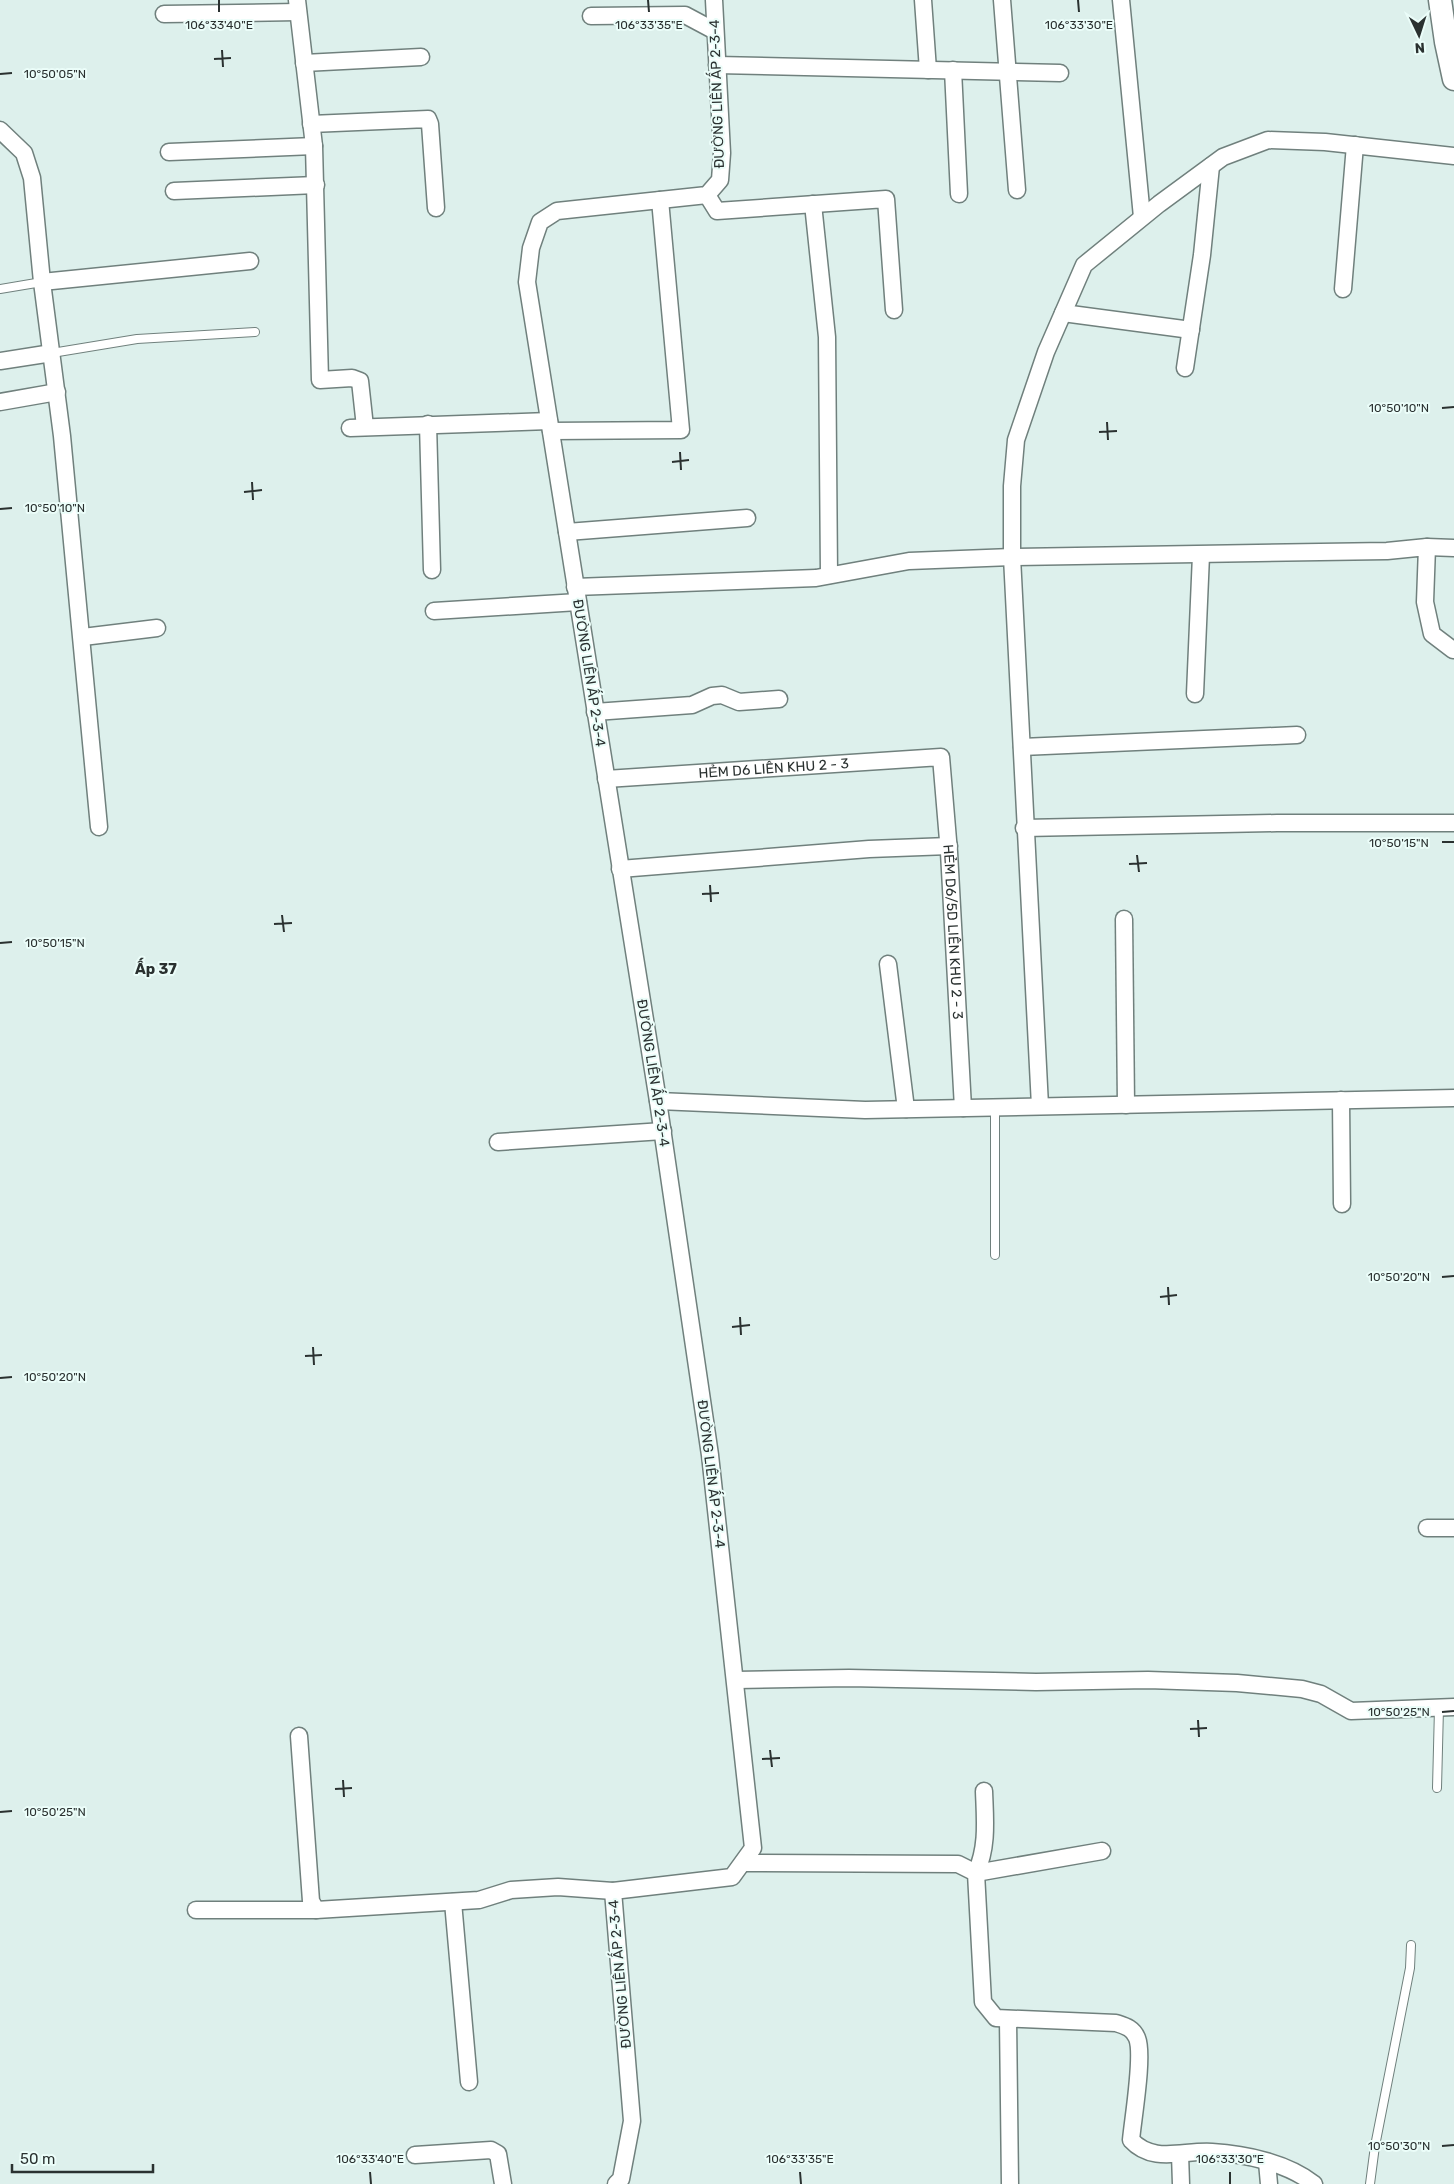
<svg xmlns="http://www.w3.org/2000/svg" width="1454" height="2184" viewBox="0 0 1454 2184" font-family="Rubik,sans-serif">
  <rect width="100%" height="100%" fill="#ddf0ec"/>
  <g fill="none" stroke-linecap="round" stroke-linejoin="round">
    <defs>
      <path id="lane" d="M0,289l42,-7
        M52,353l85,-14 118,-7
        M995,1107v148
        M1437,1788l2,-80
        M1370,2184l5,-38 35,-178 1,-23"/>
      <g id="street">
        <path d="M297,0l17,146 6,234 32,-2 8,3 5,46"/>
        <path d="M923,0l5,70"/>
        <path d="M1002,0l15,190"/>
        <path d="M1121,0l21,217"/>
        <path d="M164,14l134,-2"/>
        <path d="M591,16l94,-1 30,16"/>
        <path d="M304,63l117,-6"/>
        <path d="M717,65l343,8"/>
        <path d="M953,70l6,124"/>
        <path d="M311,124l117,-5 2,5 6,84"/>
        <path d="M0,130l24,23 8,25 10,104 20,154 37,391"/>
        <path d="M169,152l145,-6"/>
        <path d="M174,191l142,-6"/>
        <path d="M707,195l10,16 169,-12 8,111"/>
        <path d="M813,204l14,133 2,238"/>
        <path d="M42,282l208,-21"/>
        <path d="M1343,289l12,-144"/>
        <path d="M1063,313l128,17"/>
        <path d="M0,361l52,-8"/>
        <path d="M1185,368l17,-113 9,-89"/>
        <path d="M0,402l57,-10"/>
        <path d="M428,424l4,146"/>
        <path d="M350,428l199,-7"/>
        <path d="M551,431l130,-1 -21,-230"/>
        <path d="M567,532l180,-14"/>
        <path d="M1427,547l27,1"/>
        <path d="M575,587l241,-9 93,-17 103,-4 375,-6 40,-4 -2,55 7,32 21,16"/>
        <path d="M434,611l144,-9"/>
        <path d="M83,637l74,-9"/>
        <path d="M1195,694l6,-139"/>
        <path d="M595,712l97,-7 20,-9 10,-1 17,7 40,-3"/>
        <path d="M1022,747l275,-12"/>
        <path id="s1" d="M606,779l335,-22 8,95 14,256"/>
        <path d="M1024,828l253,-5h177"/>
        <path d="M620,869l249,-20 80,-3"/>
        <path d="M1124,919l2,186"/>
        <path d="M888,964l18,145"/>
        <path d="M1341,1100l1,104"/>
        <path d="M658,1101l207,9 589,-12"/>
        <path d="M1040,1106l-28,-549v-71l4,-46 30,-88 38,-87 75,-61 64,-47 45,-17 57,2 129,14"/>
        <path d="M498,1142l165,-11"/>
        <path d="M1427,1528h27"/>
        <path d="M736,1680l113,-2 187,4 112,-2 89,3 65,6 19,5 30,17 103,-4"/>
        <path d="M299,1736l12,165 5,9 163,-10 32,-10 47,-3 55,4"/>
        <path d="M743,1863l215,1 18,9 7,129 13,16 120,5c9,3 17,5 21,15 7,17 -4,80 -6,102 22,24 52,10 81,12 34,2 75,11 102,32"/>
        <path d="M976,1873l126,-22"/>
        <path d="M976,1873c12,-27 9,-53 8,-82"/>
        <path d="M453,1902l16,180"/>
        <path d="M196,1910h120"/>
        <path d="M1008,2019l2,165"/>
        <path d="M1180,2154l1,30"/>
        <path d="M415,2155l76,-5 7,4 5,30"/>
        <path d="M1267,2162l2,22"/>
        <path d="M616,2184l5,-5 11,-58 -19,-230 119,-14 21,-29 -43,-393 -52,-354 -131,-819 4,-34 9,-26 17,-11 150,-16 13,-15 2,-27 -8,-153"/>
      </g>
      <path id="secondary" d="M1440,0l6,42 8,37"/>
    </defs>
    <use href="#lane" stroke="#70807d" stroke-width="10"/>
    <use href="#street" stroke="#70807d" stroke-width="19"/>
    <use href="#secondary" stroke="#70807d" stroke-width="25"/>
    <use href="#lane" stroke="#fff" stroke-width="8"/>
    <use href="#street" stroke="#fff" stroke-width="16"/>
    <use href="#secondary" stroke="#fff" stroke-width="22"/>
  </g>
  <path fill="none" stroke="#2a3130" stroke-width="2" d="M219,0v12M648,0l1,12M1078,0l1,12M222,50l1,17M214,59l17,-1M0,74l12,-1M1442,408l12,-1M1107,422l1,18M1099,432l18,-1M680,452l1,18M672,462l17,-2M252,482l1,18M244,492l18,-2M0,509l12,-1M1442,842h12M1137,855l2,17M1129,864l18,-1M710,885l1,17M702,894l17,-1M282,915l2,17M274,924l18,-1M0,943l12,-1M1442,1277l12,-1M1168,1287l1,18M1160,1297l17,-2M740,1317l1,18M732,1327l18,-2M313,1347l1,18M305,1356l17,-1M0,1378l12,-1M1442,1712l12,-1M1198,1720l1,17M1190,1729l17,-1M770,1750l2,17M762,1759l18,-1M343,1780l1,17M335,1789l17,-1M0,1812l12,-1M1442,2146l12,-1M370,2172l1,12M800,2172l1,12M1230,2172v12"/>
  <g text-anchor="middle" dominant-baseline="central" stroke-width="4" stroke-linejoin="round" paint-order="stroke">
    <g font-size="14" fill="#2a3130" stroke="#ebfdf9">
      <text transform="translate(717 94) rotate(-92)">ĐƯỜNG LIÊN ẤP 2-3-4</text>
      <text transform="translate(589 673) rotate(81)">ĐƯỜNG LIÊN ẤP 2-3-4</text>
      <text stroke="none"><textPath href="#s1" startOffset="168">HẺM D6 LIÊN KHU 2 - 3</textPath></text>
      <text stroke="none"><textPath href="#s1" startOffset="511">HẺM D6/5D LIÊN KHU 2 - 3</textPath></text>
      <text transform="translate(653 1073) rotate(81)">ĐƯỜNG LIÊN ẤP 2-3-4</text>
      <text transform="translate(711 1474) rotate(83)">ĐƯỜNG LIÊN ẤP 2-3-4</text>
      <text transform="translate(620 1974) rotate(-95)">ĐƯỜNG LIÊN ẤP 2-3-4</text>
    </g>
    <g font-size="15" font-weight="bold" fill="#2a3130" stroke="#ebfdf9">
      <text x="156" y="969">Ấp 37</text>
    </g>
  </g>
  <g font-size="12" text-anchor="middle" fill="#2a3130" stroke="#ebfdf9" stroke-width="4" stroke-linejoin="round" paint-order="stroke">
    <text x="219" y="29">106°33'40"E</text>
    <text x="649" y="29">106°33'35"E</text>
    <text x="1079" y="29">106°33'30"E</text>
    <text x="55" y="78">10°50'05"N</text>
    <text x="1399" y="412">10°50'10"N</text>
    <text x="55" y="512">10°50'10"N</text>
    <text x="1399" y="847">10°50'15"N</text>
    <text x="55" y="947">10°50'15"N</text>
    <text x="1399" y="1281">10°50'20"N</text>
    <text x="55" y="1381">10°50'20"N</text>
    <text x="1399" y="1716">10°50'25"N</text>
    <text x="55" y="1816">10°50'25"N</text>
    <text x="1399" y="2150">10°50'30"N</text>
    <text x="370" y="2163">106°33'40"E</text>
    <text x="800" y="2163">106°33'35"E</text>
    <text x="1230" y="2163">106°33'30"E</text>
  </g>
  <g transform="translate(1419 35) rotate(176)" stroke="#ebfdf9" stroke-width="4" paint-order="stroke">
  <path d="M0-4L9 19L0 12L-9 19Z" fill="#2a3130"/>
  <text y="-8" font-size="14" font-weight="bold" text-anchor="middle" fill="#2a3130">N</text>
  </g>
  <path d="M12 2164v8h141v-8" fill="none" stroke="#2a3130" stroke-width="2.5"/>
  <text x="20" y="2164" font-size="15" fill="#2a3130" stroke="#ebfdf9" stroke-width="4" paint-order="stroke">50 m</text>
</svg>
